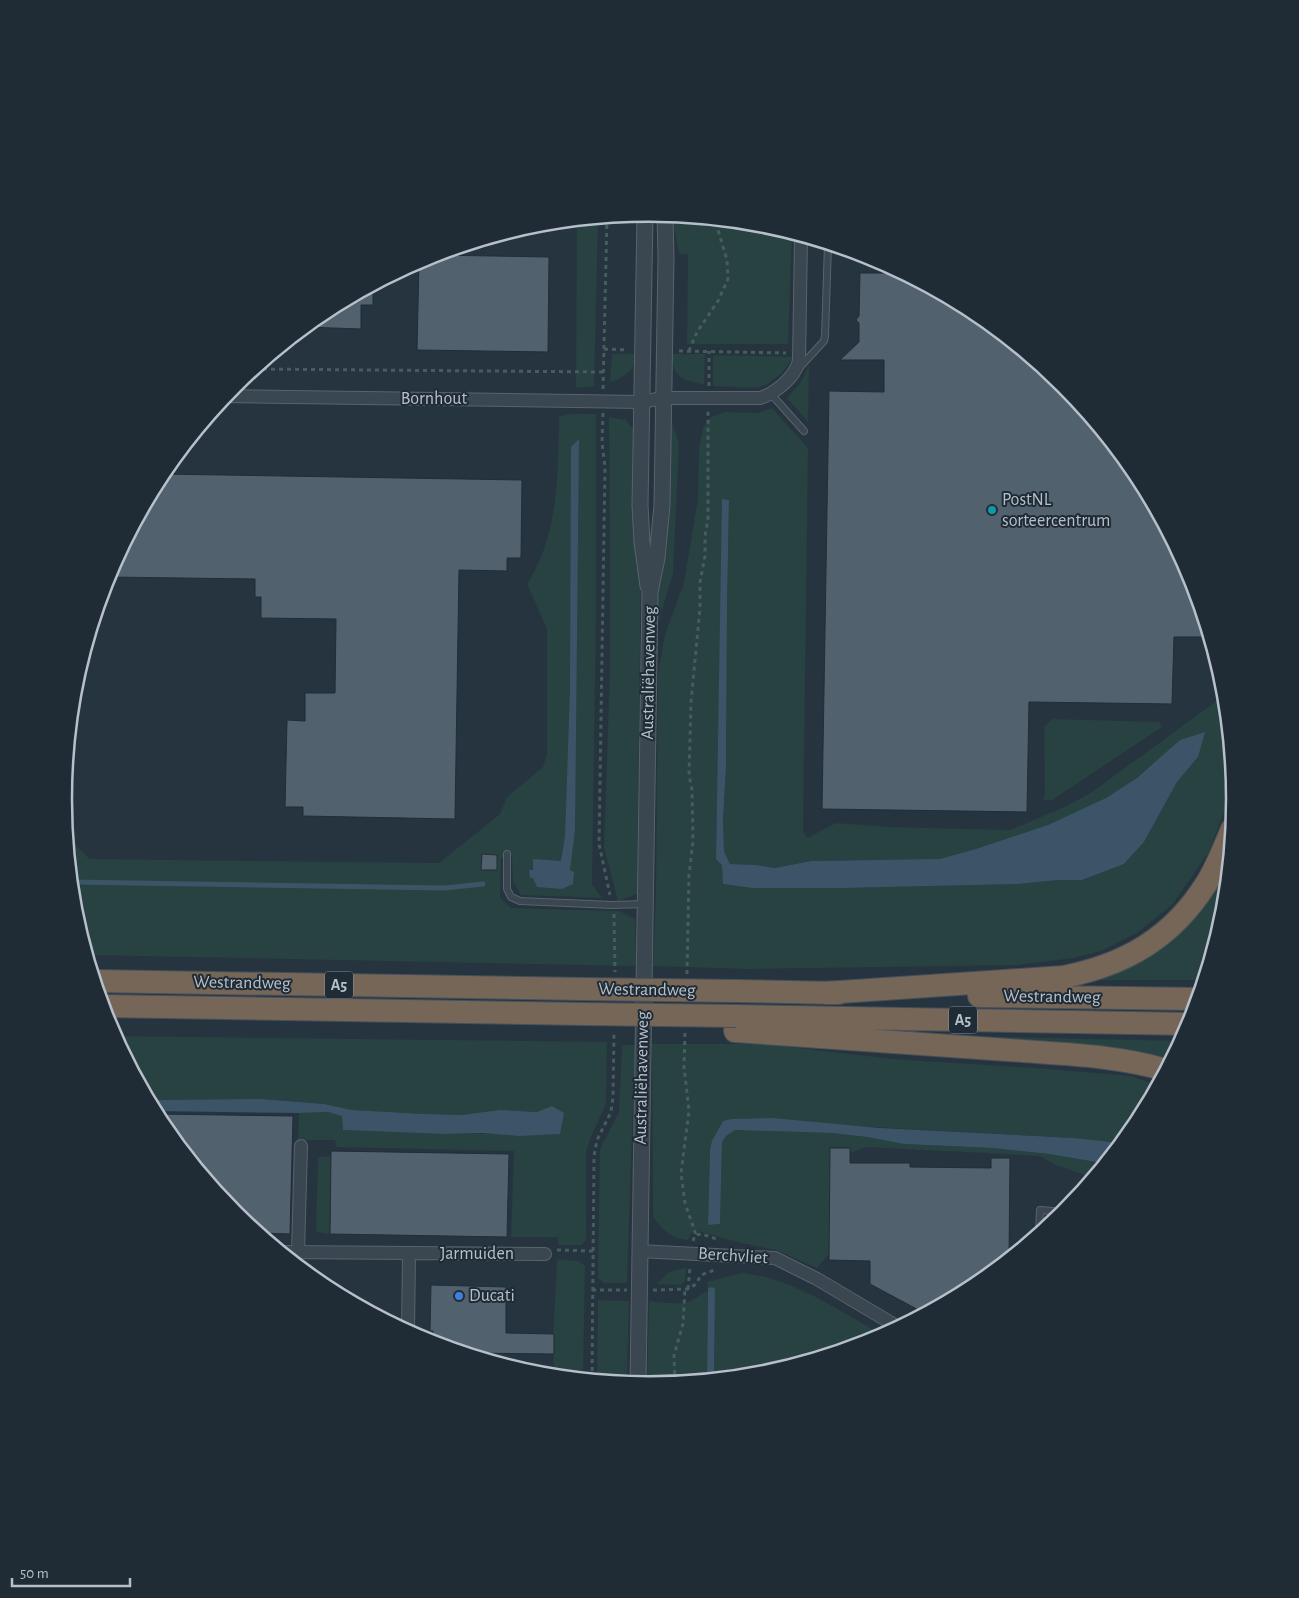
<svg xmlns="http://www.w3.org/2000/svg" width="1299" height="1598" viewBox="0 0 1299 1598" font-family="'Alegreya Sans',sans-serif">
  <rect width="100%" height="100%" fill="#263440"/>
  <path fill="#284141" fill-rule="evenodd" d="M672,215l92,10 28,8 -4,111h-101l1,-90h-9z
    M598,218l-4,168 -18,2 1,-168z
    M612,354h27c-5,15 -13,24 -29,28z
    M670,354h35l-1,31c-24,-7 -28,-5 -34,-31z
    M713,355l81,2 -12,16 -14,11 -12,4 -43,-2z
    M809,365l-1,57 -21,-24 14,-16z
    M772,408l36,40 -5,383 4,7 29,-15 53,4 121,3 57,-24 25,-14 133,-97 9,93 -26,65 -35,51 -36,29 -36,18 -28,7 -55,7 -269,4 -96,-3 3,-74 2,-218 7,-40 19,-51 14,-84 1,-51 4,-20 8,-11 14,-5 33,1zM723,499l6,1 -2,107 -1,161 -3,51 1,32 6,13 25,1 20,3 36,-7 54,-1 22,2 1,-2c17,0 37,2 53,-1 59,-12 148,-45 196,-81 15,-11 29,-25 43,-38l18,17 -21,25 -33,60 -20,22 -42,16h-24l-40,4 -174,4h-92l-29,-4 -1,-20 -6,-5z
    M569,414h27v202l-4,268 10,14 -81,-3 -8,-14 -1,-24 -11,1 -1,40 11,10 108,3 16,8 1,47 -548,-11 -13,-42 -9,-96h6c1,24 -1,26 18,42l349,4 61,-49 7,-17 36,-30 4,-12v-126l-20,-45c32,-50 31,-110 32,-167z
    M609,417l17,3 14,19 2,40 -5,415 -19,7 -14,-53 6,-176v-120z
    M672,423l7,20 -6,130 -18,61 -4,-4 16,-188z
    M1052,719l107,3 3,5 -110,73h-9l2,-6 -1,-67z
    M1230,849l-6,65 -20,66h-133l50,-10z
    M919,1035l262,6 -11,22z
    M115,1036l492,6 -1,62 -15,33 -5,15v88l-5,5h-23v-8h-47l3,-86 -178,-4 -1,-7h-37l1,-27 29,-1 14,4 1,14 102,4h115l-23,-22 -38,-2 -37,5 -37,-1 -73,-4 -28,-6 -63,-5 -112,1z
    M652,1044h113l127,15 144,9 95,8 26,9 -21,40 -15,18 -47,-5 -342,-19 -22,30 -2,76 12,-1 2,-82 4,-6 9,-6 97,3 35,4 37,7 89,4 56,6 47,8 6,4 -9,12 -37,-13 -16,-9 -175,-9 -26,11 -8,12 -2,84 -12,14 -41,-18 -35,-7 -43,-12 -6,2 -4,7c-17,-1 -25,-10 -35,-23z
    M622,1045h13l-8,238h-23l-6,-5 2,-129 19,-37z
    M331,1156l-1,78 -14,-2 2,-75z
    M557,1259l21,2 7,5 -2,112 -29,-3 -1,-35z
    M686,1268l-1,13 -4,4 -24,-1 12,-12z
    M741,1273c50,4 98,38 142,62l-10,5 -109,34 -50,4 1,-88 -7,-2 -1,-6z
    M708,1291l-1,88 -60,6 2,-84c11,1 26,4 38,1 8,-1 13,-9 21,-11z
    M598,1300l31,1 -2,82 -30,-3z"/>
  <path fill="#3c5468" d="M579,439l-4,391 -5,40 4,2 -1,12 -11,5 -25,-2 -4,-9h-3l-1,-8h4v-11l28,2 4,-24 5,-148 1,-242z
    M722,499l7,1 -2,107 -1,161 -3,51 1,32 6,13 25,1 20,3 36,-7 129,-2 36,-10 72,-24 58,-27 31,-20 43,-38 25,-8 -7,25 -21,25 -33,60 -20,22 -42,16h-24l-40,4 -174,4h-92l-29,-4 -1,-19 -6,-6z
    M261,1099l63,5 28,6 73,4 37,1 37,-5 38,2 15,-6 12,7 -4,21 -41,2 -37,-3 -37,1 -102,-4 -1,-14 -14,-4 -29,1 -144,-2 -6,-11z
    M772,1118l108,10 194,10 47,5 -19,23 -6,-4 -47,-8 -56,-6 -89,-4 -37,-7 -35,-4 -97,-3 -9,6 -4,6 -2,82 -12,1 2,-76 2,-8 11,-20 9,-2z
    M712,1287l3,2 -1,89 -7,1 1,-88v-3z"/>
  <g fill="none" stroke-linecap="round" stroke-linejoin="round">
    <path stroke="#3c5468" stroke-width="5" d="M72,882l373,6 38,-4"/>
  </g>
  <path fill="#51616d" stroke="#212d37" d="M434,255l115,2 -1,95 -131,-2 2,-89z
    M860,273h43l72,39 89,73 73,89 54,101 19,62h-36l-2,67 -143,-2 -2,110 -205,-3 7,-418 55,1v-32h-44l19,-18v-19l-3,-3 3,-4z
    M373,286v19h-12v24l-56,-2 19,-15z
    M162,474l360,6 -1,78h-14v13l-48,-1 -4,249 -152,-3v-9h-18l2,-87 18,1v-28h30l1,-74 -75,-1v-21h-6v-18l-147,-2z
    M482,854l15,1v15h-16z
    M157,1114l136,2 -3,118 -30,-1 -25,-20 -73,-89z
    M830,1148h20v15h60v4l81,1v-10h19l-1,100 -34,28 -51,27 -54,-29v-23l-41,-1z
    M331,1151l178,3 -2,83 -177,-3z
    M431,1285l75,2v46l48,1v20l-87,-1 -35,-11 1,-11h-3z"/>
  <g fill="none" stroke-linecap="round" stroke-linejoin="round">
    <defs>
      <path id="service" d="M799,368l25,-27 1,-5 3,-92
        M771,394l33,37
        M507,854v35l4,8 9,4 92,4 33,-1
        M1039,1233l1,-23 25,2"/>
      <path id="minor" d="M226,396l415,6 22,-4h97c16,-5 35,-21 39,-37l2,-125
        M639,1251l136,7 42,21 81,48
        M282,1252l263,2
        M298,1252l3,-106
        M408,1331l1,-77"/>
      <path id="tertiary" d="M645,214l-5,291 2,37 6,44
        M638,1384l12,-792 7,-34 5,-53 4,-248 -1,-42"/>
      <path id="motorway" d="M96,981l487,8
        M736,991l103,2
        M825,993l238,-16c62,-12 109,-39 143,-93 11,-17 18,-37 26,-55
        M979,996l219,3
        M103,1006l480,8
        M736,1016l454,8
        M735,1031c91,6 182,12 273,19 52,4 107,5 158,20"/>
    </defs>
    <use href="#service" stroke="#58636d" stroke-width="8"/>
    <use href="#minor" stroke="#58636d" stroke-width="14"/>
    <use href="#tertiary" stroke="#58636d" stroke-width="17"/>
    <use href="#motorway" stroke="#45505a" stroke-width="24"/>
    <path stroke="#465d5d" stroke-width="3" stroke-dasharray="4 4" stroke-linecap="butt" d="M604,349l24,1
      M679,351l107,2
      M689,351l8,-19 21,-31 10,-22 -1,-19 -12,-40
      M255,369l348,3
      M709,386v-35
      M603,389l4,-172
      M603,413l-1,30 3,24 -6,377 11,51
      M614,914l1,58
      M687,974l2,-99 4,-34 -1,-51 -3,-15 2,-73 9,-94v-26l5,-26v-20l3,-17v-109
      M685,1033l-1,34 5,44 -8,62 4,30 11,32
      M693,1241l2,-6 7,-1 17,6
      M557,1250l36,1
      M688,1289l2,-22
      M592,1290h35
      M653,1290l35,-1 8,-5 5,-9 16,-6
      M592,1379l2,-223 3,-16 14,-28 2,-15 1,-66
      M675,1382l-1,-27 9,-31 2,-35"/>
    <use href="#service" stroke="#3a4650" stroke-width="6"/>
    <use href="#minor" stroke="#3a4650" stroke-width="12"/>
    <use href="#tertiary" stroke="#3a4650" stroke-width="15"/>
    <use href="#motorway" stroke="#766657" stroke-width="22"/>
    <defs>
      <path id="motorway-bridge" d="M583,989l153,2
        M583,1014l153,2"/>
    </defs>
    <use href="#motorway-bridge" stroke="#45505a" stroke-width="24" stroke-linecap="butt"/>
    <use href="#motorway-bridge" stroke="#766657" stroke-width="22"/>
  </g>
  <circle fill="#0f9aa8" stroke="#1f2b35" stroke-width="2" cx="992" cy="510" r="5"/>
  <circle fill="#3f7fe0" stroke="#1f2b35" stroke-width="2" cx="459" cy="1296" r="5"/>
  <g text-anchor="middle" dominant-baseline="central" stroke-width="4" stroke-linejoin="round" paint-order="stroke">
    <g fill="#1f2b35" stroke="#89939d" stroke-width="1">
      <rect x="325" y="971.5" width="28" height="27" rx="4"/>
      <rect x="949" y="1006.5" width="28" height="27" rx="4"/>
    </g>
    <g font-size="16" font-weight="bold" fill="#b7c0ca">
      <text x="339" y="985">A5</text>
      <text x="963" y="1020">A5</text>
    </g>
    <g font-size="18" fill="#b7c0ca" stroke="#1f2b35">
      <text x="434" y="399">Bornhout</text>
      <text transform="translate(649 673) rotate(-89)">Australiëhavenweg</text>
      <text transform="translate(242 983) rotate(1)">Westrandweg</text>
      <text transform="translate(647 990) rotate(1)">Westrandweg</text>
      <text transform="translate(1052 997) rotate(1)">Westrandweg</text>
      <text transform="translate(642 1078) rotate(-89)">Australiëhavenweg</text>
      <text x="477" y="1254">Jarmuiden</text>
      <text transform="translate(733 1256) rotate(4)">Berchvliet</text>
    </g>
    <g font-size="18" fill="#b7c0ca" stroke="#1f2b35" text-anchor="start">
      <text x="1002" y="500">PostNL<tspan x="1002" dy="21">sorteercentrum</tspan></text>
      <text x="469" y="1296">Ducati</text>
    </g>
  </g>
  <path d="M0 0H1299V1598H0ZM72 799a577 577 0 1 1 1154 0a577 577 0 1 1-1154 0Z" fill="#1f2b35" fill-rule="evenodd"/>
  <path fill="none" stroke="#b7c0ca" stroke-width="2.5" d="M72 799a577 577 0 1 1 1154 0a577 577 0 1 1-1154 0Z"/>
  <path d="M12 1578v8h118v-8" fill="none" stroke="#b7c0ca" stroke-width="2.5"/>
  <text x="20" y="1578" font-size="15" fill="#b7c0ca" stroke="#1f2b35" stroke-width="4" paint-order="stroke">50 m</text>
</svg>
